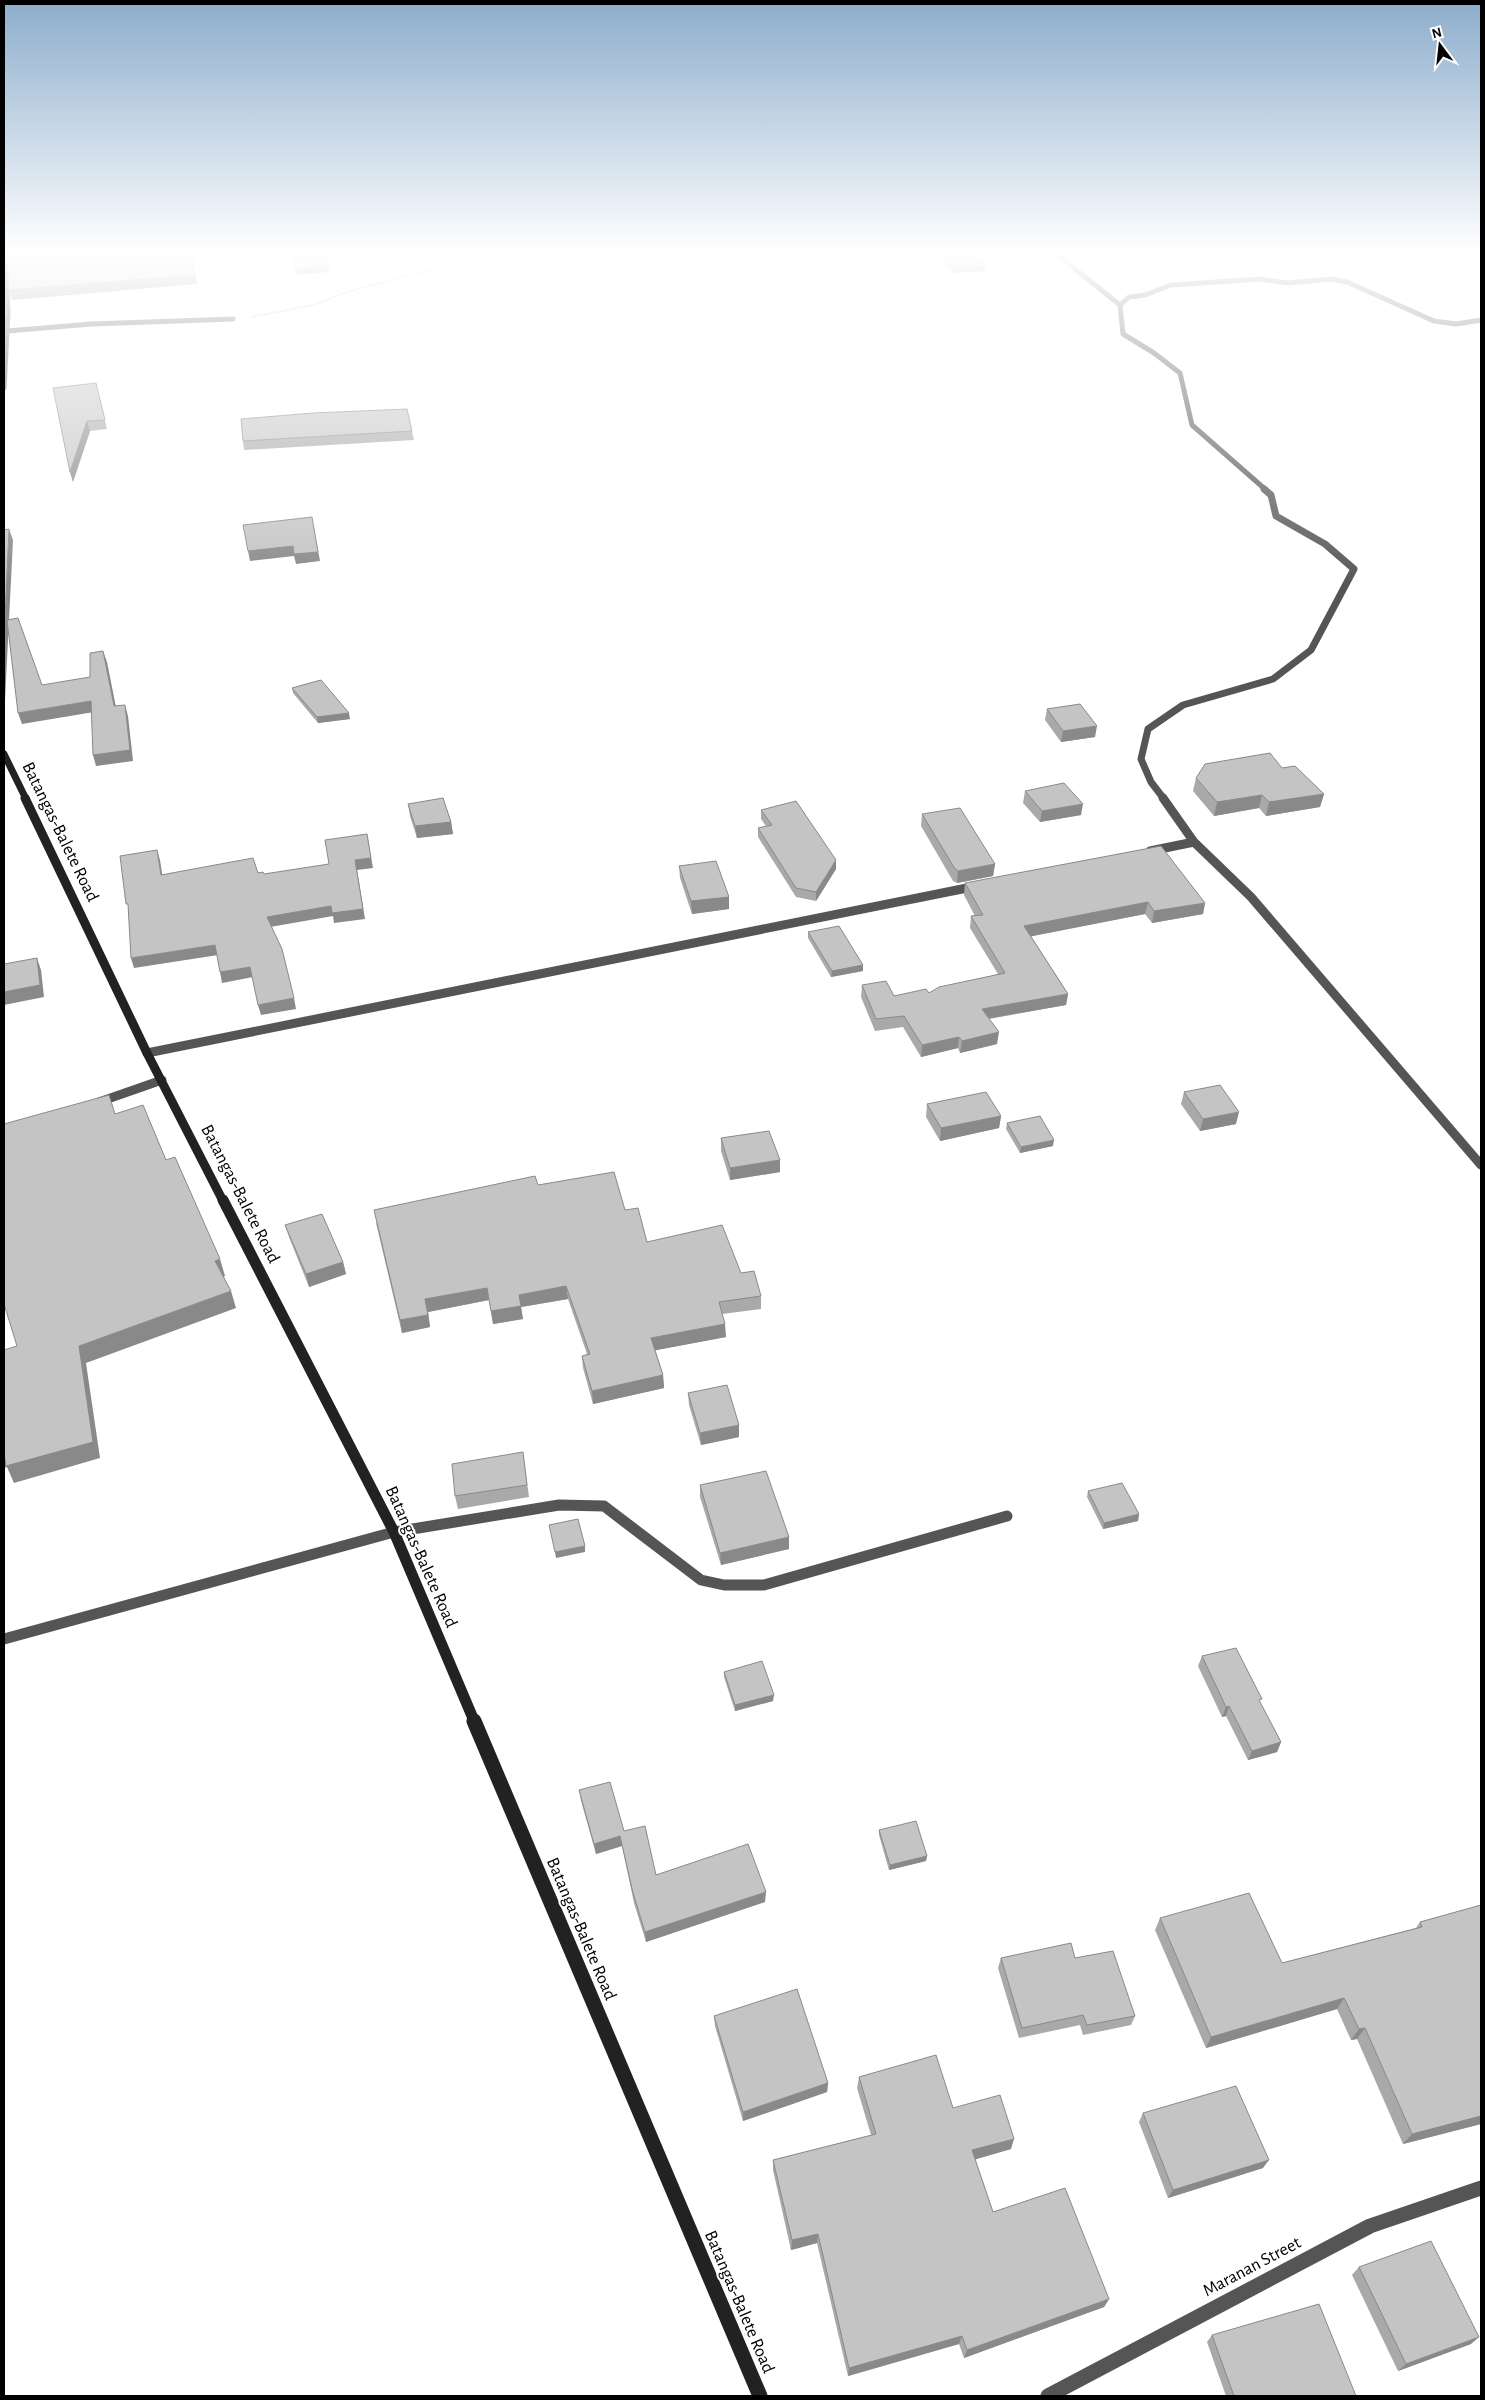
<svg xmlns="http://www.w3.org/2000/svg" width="1485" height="2400" viewBox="0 0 1485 2400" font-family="'Alegreya Sans',sans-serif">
  <rect width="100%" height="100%" fill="#fff"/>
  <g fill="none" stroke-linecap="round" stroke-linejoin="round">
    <path stroke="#777" stroke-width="2" stroke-dasharray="0.5 1" stroke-linecap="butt" d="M251,317l62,-12 37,-14 99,-26 -1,-13"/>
    <path stroke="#555" stroke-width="5" d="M1120,305l9,-8 16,-2 26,-10 89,-6 28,4 42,-4 17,3 87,39 22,3 25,-4"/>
    <path stroke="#555" stroke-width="9" d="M99,1102l63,-22"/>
    <path stroke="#555" stroke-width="5" d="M1054,252l66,53 3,29 31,19 26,20 12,52 74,65
      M7,331l84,-7 142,-5
      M4,388l4,-76 -3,-60"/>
    <path stroke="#555" stroke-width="7" d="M1164,799l-13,-17 -10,-23 7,-30 35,-24 90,-26 38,-29 43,-81 -29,-25 -49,-28 -5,-21 -7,-6"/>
    <path stroke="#555" stroke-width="9" d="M1163,798l31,44 57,55 230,268
      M1150,851l44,-9
      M147,1053l830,-167"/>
    <path stroke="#555" stroke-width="11" d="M4,1639l390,-107 165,-27 45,1 97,74 23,5h40l243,-69"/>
    <path stroke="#555" stroke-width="15" d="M1048,2396l322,-170 111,-38"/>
    <path stroke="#222" stroke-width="7" d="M4,754l22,45"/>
    <path stroke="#222" stroke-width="9" d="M25,798l122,255 76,148"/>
    <path stroke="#222" stroke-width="11" d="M223,1200l171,332 81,191"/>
    <path stroke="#222" stroke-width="15" d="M474,1721l286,675"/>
  </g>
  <path fill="#a9a9a9" d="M933,252h41l12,14 -1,5 -32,2z
    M96,383l11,46 -17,2 -17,51 -3,-10z
    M412,431l2,9 -170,10 -1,-9z
    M292,688l58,31 -32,4 -25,-30z
    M1047,709l48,28 -34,5 -16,-22z
    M1282,768l42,26 -4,13 -54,9 -7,-8 -45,8 -21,-25 3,-13z
    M1025,791l56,24 -41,7 -17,-19z
    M408,804l43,18 2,12 -36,4 -7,-22z
    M761,810l75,50v9l-20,32 -20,-4 -38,-60v-9l8,-2 -5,-7z
    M922,814l73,50 -2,12 -36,7 -4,-2 -32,-55z
    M679,866l50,31v12l-37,5 -12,-36z
    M965,883l240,20 -2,11 -51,9 -7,-9 -114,22 37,58 -2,11 -77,14 8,25 -37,9 -2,-5 -37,9 -18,-30 -28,4 -14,-34 1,-12 32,11 35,-3 69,-19 -28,-46 1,-12h4l-11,-21z
    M808,932l55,33v6l-32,6 -23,-39z
    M1184,1092l52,32 -36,7 -19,-27z
    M927,1104l74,12 -2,12 -59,13 -14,-24z
    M1007,1123l46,23 -33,7 -14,-24z
    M721,1138l59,22v12l-50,8 -9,-29z
    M538,1185l87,25 22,32 94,31 20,23v13l-39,5 4,23 -71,13 8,25 1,13 -71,16 -10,-36 -1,-12 5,-2 -19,-55 -47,8 2,12 -30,5 -4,-24 -61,12 2,15 -28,6 -26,-110z
    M285,1225l58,37 3,12 -37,13 -20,-50z
    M688,1393l51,44 -38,8 -12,-40z
    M523,1452l6,45 -71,12 -3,-13z
    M700,1485l89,52v12l-68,16 -21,-68z
    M1088,1491l51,23 -1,7 -35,8 -16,-32z
    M1202,1656l58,47 21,39 -4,10 -29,8 -22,-44 -4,1 -24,-51z
    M724,1672l49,29 -38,10 -11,-34z
    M579,1790l45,41 32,44 109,27 -119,40 -12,-39 -12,-57 -26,8 -15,-53z
    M879,1830l48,26 -1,5 -37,9 -10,-35z
    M1481,1905v219l-78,20 -46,-105 -6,1 -14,-31 -131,39 -51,-118 5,-12 122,45 134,-35 4,-6z
    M1001,1958l134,58 -4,9 -48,10 -3,-10 -61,13 -21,-70z
    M714,2016l114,67 -1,9 -84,29 -28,-95z
    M859,2077l94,31 58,41 -36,10 18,53 116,87 -5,8 -140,51 -5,-14 -111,32 -31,-133 -26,7 -18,-80v-10l98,-25 -14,-47z
    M1143,2113l120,55 -95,30 -29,-76z
    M1359,2267l112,77 -73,27 -46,-96z
    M1212,2335l144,61h-130l-19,-54z"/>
  <path fill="#898989" d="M8,252h95l-93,7z
    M192,252l5,32 -185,16 -3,-10z
    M329,266l1,6 -34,3 -1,-6z
    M986,266l-1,5 -32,2v-5z
    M87,421l3,10 -17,51 -3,-10z
    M312,517l8,44 -24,3 -2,-8 -44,5 -2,-10z
    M9,529l4,11 -8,160 -1,1v-60z
    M103,651l4,11 11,55 -4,-11z
    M91,701l3,11 -72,12 -4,-11z
    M125,705l3,11 5,45 -37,5 -3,-11z
    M349,713l1,6 -32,4 -1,-6z
    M1097,726l-2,11 -34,5 2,-11z
    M1324,794l-4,13 -54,9 3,-14z
    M1262,795l-3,13 -45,8 3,-14z
    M1083,804l-2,11 -41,7 2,-11z
    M451,822l2,12 -36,4 -2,-12z
    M367,834l6,34 -16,2 8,49 -31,4 -1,-7 -63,11 -3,-10 88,-57z
    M157,850l3,10 4,26 -3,-11z
    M836,860v9l-20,32v-9z
    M995,864l-2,12 -36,7 1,-12z
    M729,897v12l-37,5 -1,-13z
    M1148,902l-3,12 -122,24 1,-12z
    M1205,903l-2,11 -51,9 2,-12z
    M215,945l3,10 -84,13 -3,-10z
    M37,958l4,12 3,27 -40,8v-13z
    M863,965v6l-32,6 1,-6z
    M250,967l3,10 -31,6 -2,-11z
    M1068,994l-2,11 -86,15 2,-11z
    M294,998l2,11 -35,6 -3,-10z
    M999,1032l-2,12 -37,9 2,-12z
    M959,1037l-1,11 -37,9 1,-12z
    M1239,1112l-3,12 -36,7 3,-12z
    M1001,1116l-2,12 -59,13 1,-13z
    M1054,1140l-1,6 -33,7 1,-6z
    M780,1160v12l-50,8v-12z
    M220,1259l5,17 -4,2 -6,-17z
    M343,1262l3,12 -37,13 -3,-13z
    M566,1286l2,13 -47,8 2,12 -30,5 -2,-13 28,-16z
    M487,1288l2,12 -61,12 2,15 -28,6 -2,-13 25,-21z
    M231,1291l5,17 -150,55 14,95 -86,25 -7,-16 -3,1v-17l75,-105z
    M725,1324l1,13 -74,14 -1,-13z
    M663,1375l1,13 -71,16 -1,-13z
    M739,1425v12l-38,8 -1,-12z
    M1139,1514l-1,7 -35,8 1,-6z
    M789,1537v12l-68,16 -1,-12z
    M585,1546v6l-29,6 -1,-6z
    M774,1695l-1,6 -38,10v-6z
    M1229,1706l-3,10 -4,1 4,-10z
    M1281,1742l-4,10 -29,8 4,-9z
    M620,1836l2,10 -26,8 -2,-10z
    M927,1856l-1,5 -37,9 1,-5z
    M766,1892l-1,10 -119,40 -1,-10z
    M1344,1998l-7,11 -131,39 5,-11z
    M1365,2028l-8,11 -6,1 8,-11z
    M828,2083l-1,9 -84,29v-9z
    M1481,2116v8l-78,20 9,-10z
    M1014,2139l-3,10 -41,12 2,-11z
    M1269,2160l-6,8 -95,30 5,-8z
    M818,2234l-1,9 -26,7 1,-10z
    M1109,2299l-5,8 -140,51 3,-8z
    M962,2336l-3,8 -111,32 1,-8z
    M1479,2337l-8,7 -73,27 8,-7z"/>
  <path fill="#c4c4c4" stroke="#898989" d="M94,252h97l4,23 -186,15 -1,-31z
    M292,252h31l6,14 -34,3z
    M938,252h36l12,14 -33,2z
    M96,383l9,37 -18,1 -17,51 -17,-84z
    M407,409l5,22 -169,10 -2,-22 72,-6z
    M312,517l6,35 -24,2 -1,-8 -45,5 -5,-26z
    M9,529l-5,112v-111z
    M18,618l24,67 48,-8v-24l13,-2 11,55 11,-1 5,45 -37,5 -2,-54 -73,12 -11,-93z
    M321,680l28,33 -32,4 -25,-29z
    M1080,704l17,22 -34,5 -16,-22z
    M1270,753l12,15 13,-2 29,28 -55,8 -7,-7 -45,7 -21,-24 9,-14z
    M1064,783l19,21 -41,7 -17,-20z
    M443,798l8,24 -36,4 -7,-22z
    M796,801l40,59 -20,32 -20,-4 -38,-60 14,-3 -11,-15z
    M960,808l35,56 -37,7 -3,-2 -33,-55z
    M367,834l4,24 -16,2 8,49 -31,4 -1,-7 -64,11 15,32 12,49 -36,7 -8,-38 -30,5 -5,-27 -84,13 -3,-54h-2l-6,-48 37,-6 4,25 92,-17 5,15 5,-1 1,2 65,-10 -4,-24z
    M1161,846l44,57 -51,8 -6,-9 -124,24 44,68 -86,15 17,23 -37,9 -3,-4 -37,8 -18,-29 -28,3 -14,-34 24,-4 8,15 32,-7 3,4 10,-6 66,-14 -34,-57 12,-1 -18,-32z
    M716,861l13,36 -38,4 -12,-35z
    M839,926l24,39 -31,6 -24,-39z
    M37,958l3,27 -36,7v-28z
    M1220,1085l19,27 -36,7 -19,-27z
    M986,1092l15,24 -60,12 -14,-24z
    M109,1095l6,19 28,-9 23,55 9,-3 45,102 -5,2 16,30 -152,55 14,96 -87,24 -2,-13v-103l13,-4 -13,-42v-180z
    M1040,1116l14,24 -33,7 -14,-24z
    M769,1131l11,29 -50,8 -9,-30z
    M614,1172l11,38 13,-2 9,34 75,-17 19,48 13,-2 7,25 -42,6 6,22 -74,14 12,37 -71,16 -10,-35 8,-2 -24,-68 -47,9 2,11 -30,5 -4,-23 -62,11 3,16 -28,5 -26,-110 161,-34 3,9z
    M322,1214l21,48 -37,12 -21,-49z
    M727,1385l12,40 -39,8 -12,-40z
    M523,1452l4,33 -72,11 -3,-32z
    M766,1471l23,66 -69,16 -20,-68z
    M1122,1483l17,31 -35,9 -16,-32z
    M578,1519l7,27 -30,6 -6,-27z
    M1236,1648l26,51 -3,1 22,42 -29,9 -23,-45 -3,1 -24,-51z
    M762,1661l12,34 -39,10 -11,-33z
    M610,1782l14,49 21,-5 11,49 92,-31 18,48 -121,40 -12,-39 -13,-57 -26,8 -15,-54z
    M916,1821l11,35 -37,9 -11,-35z
    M1249,1893l33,70 140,-36 -2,-5 61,-17v211l-69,18 -47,-106 -6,1 -15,-31 -133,39 -51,-119z
    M1071,1943l4,15 38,-7 22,65 -48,9 -4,-10 -61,13 -21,-70z
    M797,1989l31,94 -85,29 -29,-96z
    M936,2055l17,53 47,-13 14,44 -42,11 21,62 72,-24 44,111 -142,51 -5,-14 -113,32 -31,-134 -26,6 -19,-80 103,-26 -17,-57z
    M1236,2086l33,74 -96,30 -30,-77z
    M1431,2241l48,96 -73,27 -47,-97z
    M1319,2304l37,92h-122l-22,-61z"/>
  <linearGradient id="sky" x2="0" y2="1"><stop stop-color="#8cadcc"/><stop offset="0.43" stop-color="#fff"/><stop offset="1" stop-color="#fff" stop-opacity="0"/></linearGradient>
  <rect width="1485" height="588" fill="url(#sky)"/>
  <g text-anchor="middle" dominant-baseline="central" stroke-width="4" stroke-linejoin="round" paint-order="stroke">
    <g font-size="18" fill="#000" stroke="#fff">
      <text transform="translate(60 832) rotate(64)">Batangas-Balete Road</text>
      <text transform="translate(240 1194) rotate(63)">Batangas-Balete Road</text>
      <text transform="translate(421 1557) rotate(66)">Batangas-Balete Road</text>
      <text transform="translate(581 1929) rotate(67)">Batangas-Balete Road</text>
      <text transform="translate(1252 2267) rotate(-28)">Maranan Street</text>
      <text transform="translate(739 2302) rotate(67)">Batangas-Balete Road</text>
    </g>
  </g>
  <rect width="1485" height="2400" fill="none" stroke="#000000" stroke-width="10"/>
  <g transform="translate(1440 45) rotate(345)" stroke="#ffffff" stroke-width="4" paint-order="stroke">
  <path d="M0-4L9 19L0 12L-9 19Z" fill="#000000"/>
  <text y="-8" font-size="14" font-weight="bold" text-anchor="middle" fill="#000000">N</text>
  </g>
</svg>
